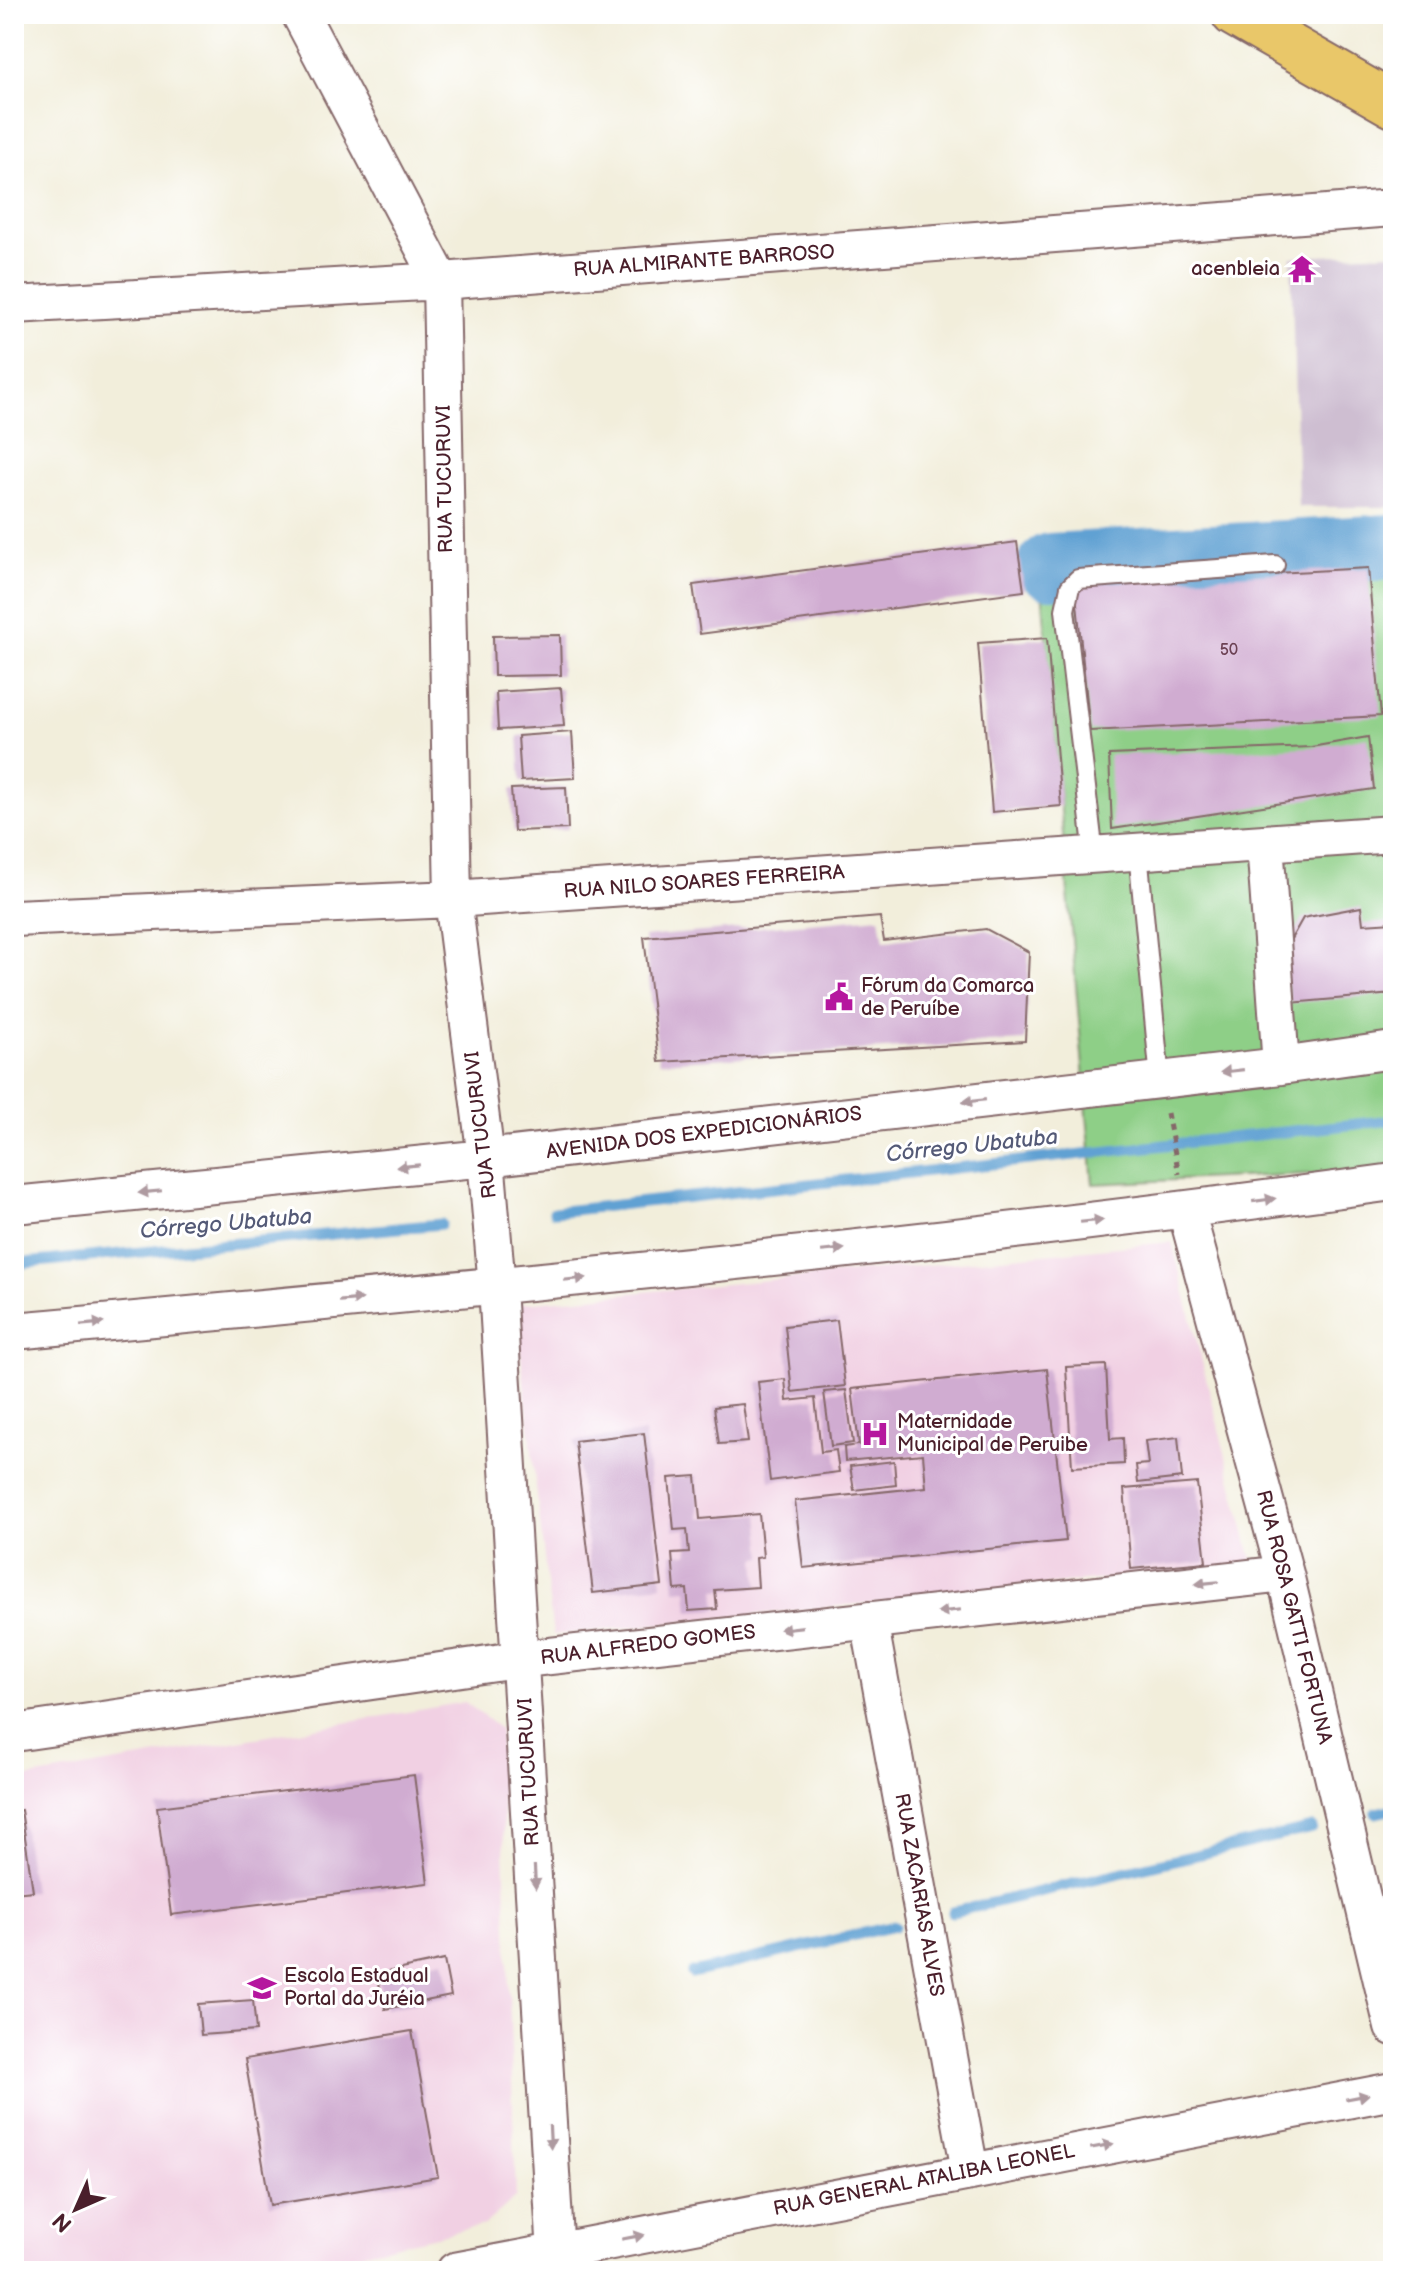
<svg xmlns="http://www.w3.org/2000/svg" width="1407" height="2285" viewBox="0 0 1407 2285" font-family="'Balsamiq Sans',sans-serif">
  <rect width="100%" height="100%" fill="#fff"/>
  <filter id="ink" filterUnits="userSpaceOnUse"><feTurbulence type="fractalNoise" baseFrequency=".0125" numOctaves="2"/><feDisplacementMap in="SourceGraphic" scale="16" xChannelSelector="R" yChannelSelector="G"/><feConvolveMatrix kernelMatrix="1 2 1 2 8 2 1 2 1" color-interpolation-filters="sRGB"/></filter>
  <filter id="wash" filterUnits="userSpaceOnUse"><feTurbulence type="fractalNoise" baseFrequency=".006" numOctaves="4" result="noise"/><feDisplacementMap in="SourceGraphic" scale="32" xChannelSelector="R" yChannelSelector="G"/><feGaussianBlur stdDeviation="1.8" result="paint"/><feColorMatrix in="noise" values="0 0 0 0 0 0 0 0 0 0 0 0 0 0 0 0 0 1.4 0 .05"/><feComposite in="paint" operator="in"/></filter>
  <g filter="url(#wash)">
    <rect width="100%" height="100%" fill="#f2eedb"/>
    <path fill="#f1d0e3" d="M1172,1242l81,322 -700,71 -38,-331z
      M465,1702l35,27 16,468 -32,28 -200,46h-270v-491z"/>
    <path fill="#cebed1" d="M1393,253v254h-95l-7,-250z"/>
    <path fill="#8ecf87" stroke="#6c7759" stroke-width="2" d="M1393,536v634l-300,14 -55,-641z"/>
    <g fill="none" stroke-linecap="round" stroke-linejoin="round">
      <path stroke="#60a1d3" stroke-width="11" d="M554,1212l839,-92
        M14,1264l427,-40
        M1376,1813l17,-4
        M953,1912l359,-84
        M692,1973l202,-47"/>
      <path stroke="#60a1d3" stroke-width="66" d="M1050,566l343,-19"/>
    </g>
    <g id="blocks">
      <path fill="#d0acd1" d="M1017,542l7,49 -324,43 -7,-49z
        M1368,568l13,148 -291,15 -15,-147z
        M560,635l1,40 -67,1 -1,-40z
        M1047,638l14,168 -69,6 -14,-169z
        M561,688l3,38 -66,4 -2,-38z
        M572,732l3,46 -54,3 -3,-45z
        M1368,737l6,52 -262,40 -3,-74 202,-8z
        M566,787l2,42 -54,2 -3,-42z
        M1361,907l2,17 30,-2v72l-103,9 -8,-48 21,-37z
        M880,917l4,24 102,-12 43,23 -4,89 -366,21 -15,-125z
        M837,1320l8,66 -53,6 -7,-66z
        M1106,1365l4,74 13,-1 1,26 -52,3 -6,-100z
        M1047,1369l19,172 -263,27 -8,-67 131,-14 -3,-33 -78,7 -1,-14 15,-2 -7,-56z
        M785,1379l2,22 28,-3 6,54 15,-2 3,22 -69,9 -12,-99z
        M846,1390l7,53 -22,3 -7,-54z
        M743,1404l5,38 -29,2 -5,-37z
        M644,1433l18,152 -69,8 -18,-152z
        M1178,1437l4,41 -44,5 -2,-18 12,-1 -3,-23z
        M894,1461l2,24 -42,5 -4,-24z
        M696,1476l4,43 59,-5 4,43 -7,1 2,29 -43,3 2,19 -28,2 -2,-22 -12,1 -3,-36 17,-1 -2,-24 -13,1 -5,-52z
        M1197,1483l9,79 -75,7 -7,-80z
        M414,1775l14,108 -257,32 -14,-108z
        M21,1810l12,81 -19,2v-82z
        M444,1960l7,36 -66,13 -8,-35z
        M253,2000l3,31 -55,4 -3,-31z
        M412,2031l26,146 -168,28 -25,-146z"/>
    </g>
  </g>
  <g filter="url(#ink)">
    <use href="#blocks" fill-opacity="0" stroke="#856769" stroke-width="2"/>
    <g fill="none" stroke-linecap="round" stroke-linejoin="round">
      <defs>
        <path id="lane" d="M1138,852l22,228
          M1094,855l-29,-245 5,-23 8,-8 197,-14"/>
        <path id="street" d="M300,14l141,267 12,618 33,259 11,129 60,984
          M14,305l427,-24 952,-73
          M1265,843l16,223
          M14,918l439,-19 940,-65
          M14,1205l472,-47 795,-92 112,-16
          M1186,1210l99,364 108,453
          M14,1331c460,-42 921,-86 1379,-149
          M869,1620l101,551
          M14,1733l509,-74 762,-85
          M455,2271l938,-180"/>
        <path id="primary" d="M1234,14l159,91"/>
      </defs>
      <use href="#lane" stroke="#856769" stroke-width="22"/>
      <use href="#street" stroke="#856769" stroke-width="40"/>
      <use href="#primary" stroke="#856769" stroke-width="48"/>
      <path stroke="#856769" stroke-width="5" stroke-dasharray="6 6" stroke-linecap="butt" d="M1167,1113l12,61"/>
      <use href="#lane" stroke="#fff" stroke-width="18"/>
      <use href="#street" stroke="#fff" stroke-width="36"/>
      <use href="#primary" stroke="#e9c769" stroke-width="44"/>
    </g>
    <defs><path id="oneway-solid" d="M-6-.8H1V-3.2L6.5 0L1 3.2V.8H-6Z" transform="scale(2)"/></defs>
    <g fill="#ae9aa0">
      <use href="#oneway-solid" transform="translate(1232 1071) rotate(173)"/>
      <use href="#oneway-solid" transform="translate(974 1101) rotate(173)"/>
      <use href="#oneway-solid" transform="translate(408 1166) rotate(174)"/>
      <use href="#oneway-solid" transform="translate(150 1192) rotate(174)"/>
      <use href="#oneway-solid" transform="translate(1264 1200) rotate(-8)"/>
      <use href="#oneway-solid" transform="translate(1092 1221) rotate(-6)"/>
      <use href="#oneway-solid" transform="translate(833 1250) rotate(-6)"/>
      <use href="#oneway-solid" transform="translate(575 1279) rotate(-6)"/>
      <use href="#oneway-solid" transform="translate(351 1300) rotate(-5)"/>
      <use href="#oneway-solid" transform="translate(92 1324) rotate(-5)"/>
      <use href="#oneway-solid" transform="translate(1207 1583) rotate(174)"/>
      <use href="#oneway-solid" transform="translate(949 1611) rotate(174)"/>
      <use href="#oneway-solid" transform="translate(791 1628) rotate(173)"/>
      <use href="#oneway-solid" transform="translate(535 1877) rotate(87)"/>
      <use href="#oneway-solid" transform="translate(1357 2097) rotate(-11)"/>
      <use href="#oneway-solid" transform="translate(550 2137) rotate(87)"/>
      <use href="#oneway-solid" transform="translate(1102 2146) rotate(-11)"/>
      <use href="#oneway-solid" transform="translate(633 2237) rotate(-11)"/>
    </g>
  </g>
  <defs>
    <symbol id="temple-bare" viewBox="-9 -9 18 18"><path d="M0-6L5-2H3V0L6.5 2.5H4V6H1.5V3h-3V6H-4V2.5H-6.5L-3 0V-2H-5Z" fill="#b5179e" stroke="#fff" stroke-width="2.5" paint-order="stroke"/></symbol>
    <symbol id="civic-bare" viewBox="-9 -9 18 18"><path d="M-.6-6.5H3V-4.5H.6V-3L4-1V1h2V6H-6V1h2V-1L-.6-3ZM-1.2 2.5V6h2.4V2.5Z" fill="#b5179e" stroke="#fff" stroke-width="2.5" paint-order="stroke"/></symbol>
    <symbol id="hospital-bare" viewBox="-9 -9 18 18"><path d="M-5-5h3v3.5h4V-5h3V5h-3V1.5h-4V5h-3Z" fill="#b5179e" stroke="#fff" stroke-width="2.5" paint-order="stroke"/></symbol>
    <symbol id="school-bare" viewBox="-9 -9 18 18"><path d="M0-5L7-2L0 1L-7-2ZM-4 1L0 2.5L4 1V4Q0 6-4 4Z" fill="#b5179e" stroke="#fff" stroke-width="2.5" paint-order="stroke"/></symbol>
  </defs>
  <g fill-rule="evenodd">
    <use href="#temple-bare" x="1282" y="249" width="40" height="40"/>
    <use href="#civic-bare" x="819" y="977" width="40" height="40"/>
    <use href="#hospital-bare" x="855" y="1414" width="40" height="40"/>
    <use href="#school-bare" x="242" y="1968" width="40" height="40"/>
  </g>
  <g text-anchor="middle" dominant-baseline="central" stroke-width="6" stroke-linejoin="round" paint-order="stroke">
    <g font-size="16" fill="#6c4254">
      <text x="1229" y="650">50</text>
    </g>
    <g font-size="20" fill="#4a1f2b" stroke="#fff">
      <text transform="translate(704 261) rotate(-4)">RUA ALMIRANTE BARROSO</text>
      <text transform="translate(445 479) rotate(-91)">RUA TUCURUVI</text>
      <text transform="translate(704 882) rotate(-4)">RUA NILO SOARES FERREIRA</text>
      <text transform="translate(481 1125) rotate(-97)">RUA TUCURUVI</text>
      <text transform="translate(704 1133) rotate(-7)">AVENIDA DOS EXPEDICIONÁRIOS</text>
      <text transform="translate(1294 1617) rotate(76)">RUA ROSA GATTI FORTUNA</text>
      <text transform="translate(648 1645) rotate(-7)">RUA ALFREDO GOMES</text>
      <text transform="translate(529 1772) rotate(-93)">RUA TUCURUVI</text>
      <text transform="translate(919 1895) rotate(80)">RUA ZACARIAS ALVES</text>
      <text transform="translate(924 2180) rotate(-11)">RUA GENERAL ATALIBA LEONEL</text>
    </g>
    <g font-size="20" fill="#4a1f2b" stroke="#fff" text-anchor="start">
      <text x="1280" y="269" text-anchor="end">acenbleia</text>
      <text x="861" y="986">Fórum da Comarca<tspan x="861" dy="23">de Peruíbe</tspan></text>
      <text x="897" y="1422">Maternidade<tspan x="897" dy="23">Municipal de Peruibe</tspan></text>
      <text x="284" y="1976">Escola Estadual<tspan x="284" dy="23">Portal da Juréia</tspan></text>
    </g>
    <g font-size="22" font-style="italic" fill="#545a77" stroke="#fff">
      <text transform="translate(972 1146) rotate(-6)">Córrego Ubatuba</text>
      <text transform="translate(226 1224) rotate(-5)">Córrego Ubatuba</text>
    </g>
  </g>
  <rect width="1407" height="2285" fill="none" stroke="#fff" stroke-width="48"/>
  <g transform="translate(76 2209) rotate(225)" stroke="#ffffff" stroke-width="6" paint-order="stroke">
  <path d="M0-6L14 30L0 20L-14 30Z" fill="#4a1f2b"/>
  <text y="-12" font-size="22" font-weight="bold" text-anchor="middle" fill="#4a1f2b">N</text>
  </g>
</svg>
